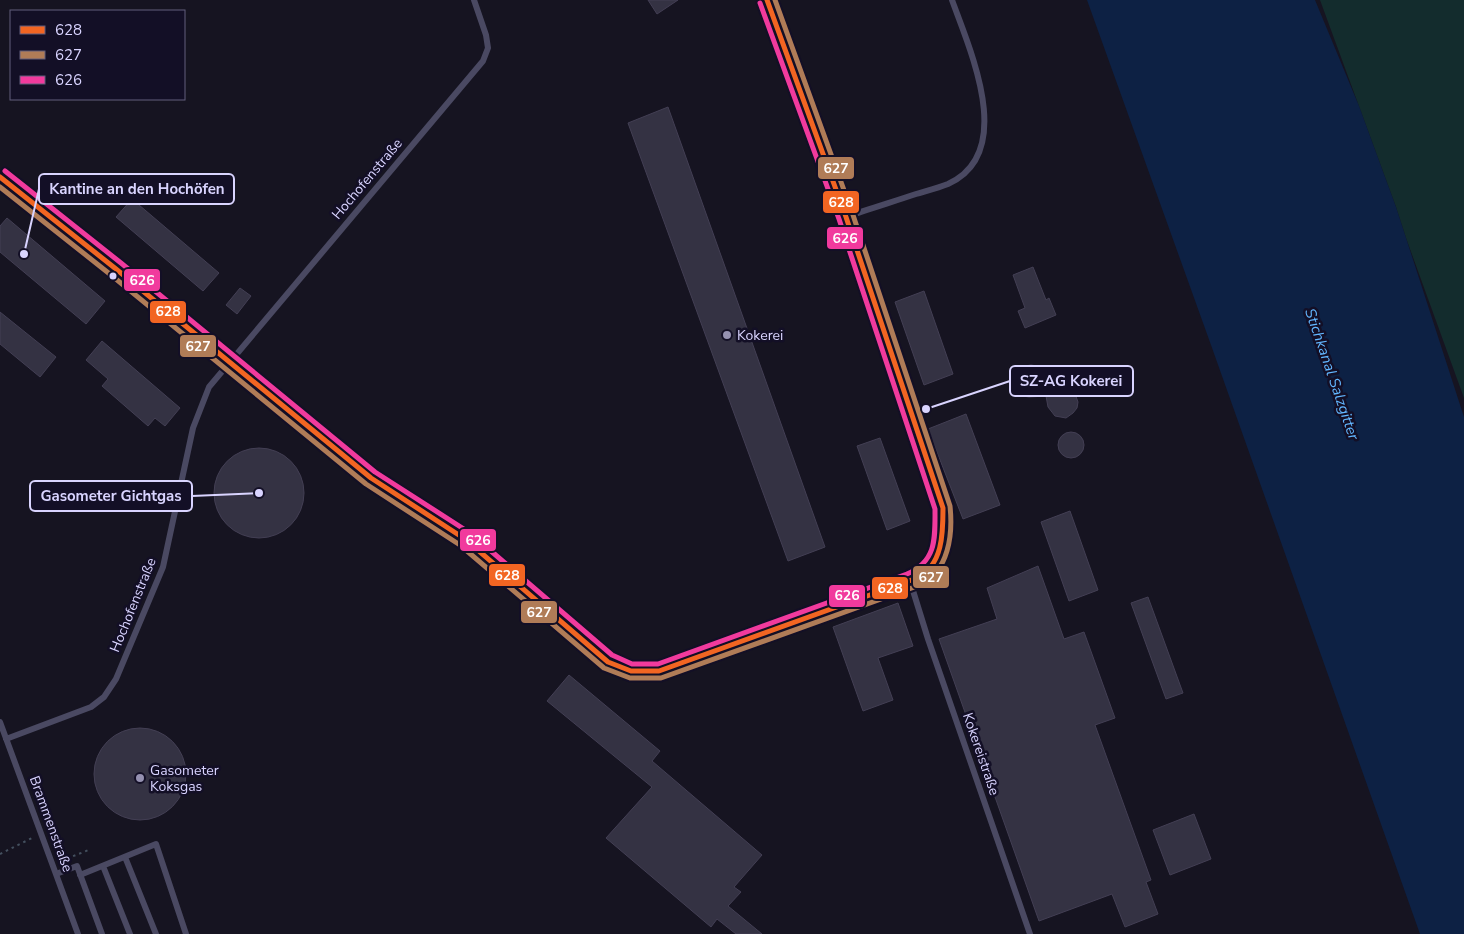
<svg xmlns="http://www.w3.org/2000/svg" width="1464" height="934" viewBox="0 0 1464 934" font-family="'Nunito Sans',sans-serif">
  <rect width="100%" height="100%" fill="#161421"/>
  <path fill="#132c2d" d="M1320,0h144v398l-58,-160 -10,-31z"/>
  <path fill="#0d2144" d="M1087,0h228l44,106 37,101 68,210v517h-44l-209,-589z"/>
  <path fill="#343243" stroke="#433f54" d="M648,0h30l-21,14z
    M668,107l157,440 -37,14 -160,-438z
    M132,199l87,74 -16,18 -87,-74z
    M7,218l98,83 -19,23 -86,-72v-26z
    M1033,267l13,33 3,-2 7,17 -31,13 -7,-17 7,-3 -12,-33z
    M240,288l11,8 -14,18 -11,-9z
    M924,291l29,83 -29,11 -29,-83z
    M0,312l56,45 -16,20 -40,-33z
    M102,341l78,67 -15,18 -10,-8 -7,8 -46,-40 6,-7 -22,-19z
    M1031,365l6,1 5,4 3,6 2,11 16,-2 6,2 5,4 4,11 -1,6 -4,5 -7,5 -11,-2 -7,-9 -2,-11 -17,1 -6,-1 -5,-4 -4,-11 2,-6 3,-5 6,-4z
    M966,414l34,91 -37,14 -35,-90z
    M1058 445a13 13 0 1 1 26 0a13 13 0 1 1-26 0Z
    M880,438l30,83 -23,9 -30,-84z
    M214 493a45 45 0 1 1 90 0a45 45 0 1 1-90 0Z
    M1070,511l28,79 -29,11 -28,-79z
    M1038,566l26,73 20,-7 31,86 -20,7 56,155 -5,2 12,32 -33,13 -13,-33 -73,27 -100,-282 58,-20 -10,-31z
    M1148,597l35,96 -17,6 -35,-96z
    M898,603l15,43 -35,12 15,42 -30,11 -30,-84z
    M569,675l91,76 -8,10 110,94 -28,32 7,5 -13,14 34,28h-26l-19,-15 -6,8 -105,-89 46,-51 -105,-86z
    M94 774a46 46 0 1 1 92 0a46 46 0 1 1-92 0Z
    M1194,814l17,45 -41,16 -17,-45z"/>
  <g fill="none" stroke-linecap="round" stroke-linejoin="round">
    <path stroke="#44505f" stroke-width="2" stroke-dasharray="2.5 4" stroke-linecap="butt" d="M0,854l32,-16
      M61,861l30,-12"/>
    <path stroke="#4a4962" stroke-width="6" d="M0,177l116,92 255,209 94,61 143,123 23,9h28l251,-90c4,-2 10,-4 14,-7 19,-13 19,-45 19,-66l-97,-291 -79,-217
      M846,217c23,-8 46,-15 70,-23 10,-3 22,-6 32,-10 69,-31 22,-134 4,-184
      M910,581l18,58 102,295
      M0,722l78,212
      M6,739l85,-32 13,-10 12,-18 47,-112 30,-139 16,-41 274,-326 5,-13 -2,-13 -12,-35
      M125,857l31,77
      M103,866l27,68
      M56,874l21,-8 25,68
      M80,875l76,-31 30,90"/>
    <defs>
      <path id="bus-1" d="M0,177l116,92 255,209 94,61 143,123 23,9h28l258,-93c26,-13 26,-45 26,-70l-97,-291 -79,-217"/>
      <path id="bus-2" d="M0,187l111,88 255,209 94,61 144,123 26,10h31l259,-93c29,-14 33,-51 30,-79l-97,-291 -78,-215"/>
      <path id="bus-3" d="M5,171l116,92 254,209 95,61 142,122 20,9h26l249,-90c30,-13 28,-36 28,-65l-96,-290 -79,-216"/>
    </defs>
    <use href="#bus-1" stroke="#130f26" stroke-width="9"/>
    <use href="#bus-2" stroke="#130f26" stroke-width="9"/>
    <use href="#bus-3" stroke="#130f26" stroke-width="9"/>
    <use href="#bus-1" stroke="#f26522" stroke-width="5"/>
    <use href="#bus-2" stroke="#b07c57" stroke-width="5"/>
    <use href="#bus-3" stroke="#f13a9d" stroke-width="5"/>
  </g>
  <circle fill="#d9d4ff" stroke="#130f26" stroke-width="2" cx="113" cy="276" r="4.5"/>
  <g fill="#9591b1" stroke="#130f26" stroke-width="2">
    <circle cx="727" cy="335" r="5"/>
    <circle cx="140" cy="778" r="5"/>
  </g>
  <g text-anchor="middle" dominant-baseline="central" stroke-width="5" stroke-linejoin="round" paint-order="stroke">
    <g font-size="14" fill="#d9d4ff" stroke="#130f26">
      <text transform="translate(367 179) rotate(-50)">Hochofenstraße</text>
      <text transform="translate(133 605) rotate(-68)">Hochofenstraße</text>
      <text transform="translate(981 754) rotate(71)">Kokereistraße</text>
      <text transform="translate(51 824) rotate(70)">Brammenstraße</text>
    </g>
    <g font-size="14" fill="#d9d4ff" stroke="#130f26" text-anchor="start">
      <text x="737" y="335">Kokerei</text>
      <text x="150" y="770">Gasometer<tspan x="150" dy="16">Koksgas</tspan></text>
    </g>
    <g font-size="15" font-style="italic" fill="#62b6ff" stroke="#130f26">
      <text transform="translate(1332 374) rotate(71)">Stichkanal Salzgitter</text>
    </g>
  </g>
  <path fill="none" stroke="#d9d4ff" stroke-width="2" d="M24 254L39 189M926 409L1010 381M259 493L192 496"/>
  <g fill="#d9d4ff" stroke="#130f26" stroke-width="2">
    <circle cx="24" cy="254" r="5"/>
    <circle cx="926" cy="409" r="5"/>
    <circle cx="259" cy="493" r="5"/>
  </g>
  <g fill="#130f26" stroke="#d9d4ff" stroke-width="2">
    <rect x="39" y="174" width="195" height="30" rx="5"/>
    <rect x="1010" y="366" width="123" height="30" rx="5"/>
    <rect x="30" y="481" width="162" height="30" rx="5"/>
  </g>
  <g font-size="15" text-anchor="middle" font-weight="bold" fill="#d9d4ff">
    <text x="137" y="194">Kantine an den Hochöfen</text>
    <text x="1071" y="386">SZ-AG Kokerei</text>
    <text x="111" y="501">Gasometer Gichtgas</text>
  </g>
  <g stroke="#130f26" stroke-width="2">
    <rect x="817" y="156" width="38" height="24" rx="5" fill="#b07c57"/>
    <rect x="822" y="190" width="38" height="24" rx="5" fill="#f26522"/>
    <rect x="826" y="226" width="38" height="24" rx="5" fill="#f13a9d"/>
    <rect x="123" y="268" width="38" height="24" rx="5" fill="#f13a9d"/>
    <rect x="149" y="300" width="38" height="24" rx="5" fill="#f26522"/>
    <rect x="179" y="334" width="38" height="24" rx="5" fill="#b07c57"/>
    <rect x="459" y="528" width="38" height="24" rx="5" fill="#f13a9d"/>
    <rect x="488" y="563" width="38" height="24" rx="5" fill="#f26522"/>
    <rect x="912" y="565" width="38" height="24" rx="5" fill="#b07c57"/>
    <rect x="871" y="576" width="38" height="24" rx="5" fill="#f26522"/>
    <rect x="828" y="584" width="38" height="24" rx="5" fill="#f13a9d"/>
    <rect x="520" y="600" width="38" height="24" rx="5" fill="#b07c57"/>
  </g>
  <g font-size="14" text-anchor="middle" font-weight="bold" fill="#fff">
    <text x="836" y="173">627</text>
    <text x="841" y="207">628</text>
    <text x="845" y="243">626</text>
    <text x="142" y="285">626</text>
    <text x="168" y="316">628</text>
    <text x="198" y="351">627</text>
    <text x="478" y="545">626</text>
    <text x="507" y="580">628</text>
    <text x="931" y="582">627</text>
    <text x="890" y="593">628</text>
    <text x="847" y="600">626</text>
    <text x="539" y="617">627</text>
  </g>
  <rect x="10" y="10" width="175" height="90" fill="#130f26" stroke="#625e7d"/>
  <rect x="20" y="26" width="25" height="8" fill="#f26522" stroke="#625e7d"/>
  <text x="55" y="35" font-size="15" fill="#d9d4ff">628</text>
  <rect x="20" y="51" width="25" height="8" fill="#b07c57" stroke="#625e7d"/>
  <text x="55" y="60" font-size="15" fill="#d9d4ff">627</text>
  <rect x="20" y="76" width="25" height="8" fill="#f13a9d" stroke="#625e7d"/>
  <text x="55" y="85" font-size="15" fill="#d9d4ff">626</text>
</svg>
